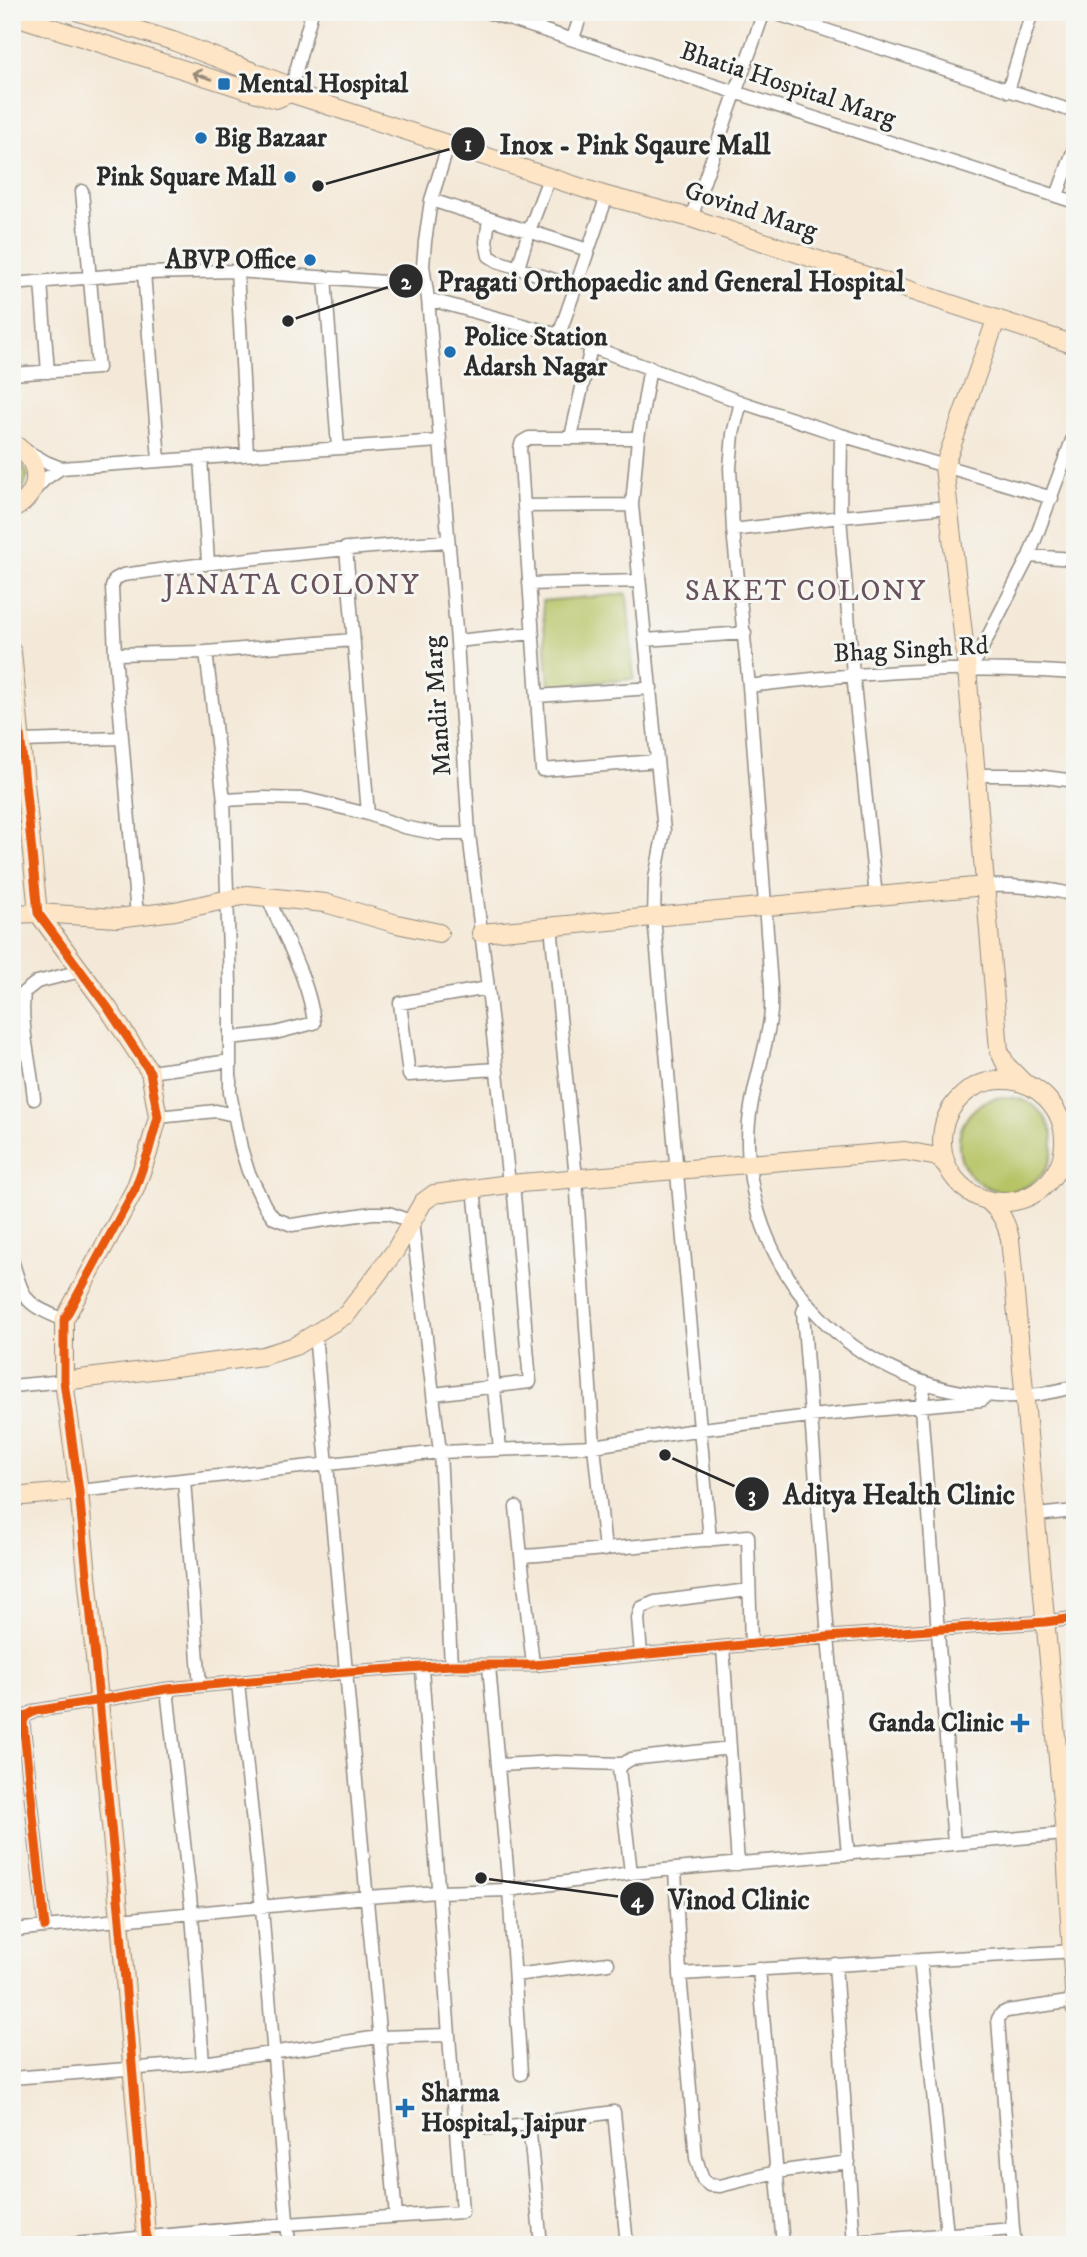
<svg xmlns="http://www.w3.org/2000/svg" width="1087" height="2257" viewBox="0 0 1087 2257" font-family="'IM FELL DW Pica',serif">
  <rect width="100%" height="100%" fill="#f6f6f2"/>
  <filter id="ink" filterUnits="userSpaceOnUse"><feTurbulence type="fractalNoise" baseFrequency=".0143" numOctaves="2"/><feDisplacementMap in="SourceGraphic" scale="14" xChannelSelector="R" yChannelSelector="G"/><feConvolveMatrix kernelMatrix="1 2 1 2 8 2 1 2 1" color-interpolation-filters="sRGB"/></filter>
  <filter id="wash" filterUnits="userSpaceOnUse"><feTurbulence type="fractalNoise" baseFrequency=".00686" numOctaves="4" result="noise"/><feDisplacementMap in="SourceGraphic" scale="28" xChannelSelector="R" yChannelSelector="G"/><feGaussianBlur stdDeviation="1.57" result="paint"/><feColorMatrix in="noise" values="0 0 0 0 0 0 0 0 0 0 0 0 0 0 0 0 0 1.4 0 .05"/><feComposite in="paint" operator="in"/></filter>
  <g filter="url(#wash)">
    <rect width="100%" height="100%" fill="#f4e9d8"/>
    <path fill="#b7c466" stroke="#717848" stroke-width="2" d="M12,450l3,1 13,24 -6,18 -10,8z
      M627,594l7,85 -85,7 -7,-85z
      M959 1144a47 47 0 1 1 94 0a47 47 0 1 1-94 0Z"/>
  </g>
  <g filter="url(#ink)">
    <g fill="none" stroke-linecap="round" stroke-linejoin="round">
      <defs>
        <path id="street" d="M487,12l588,190
          M771,12l304,100
          M573,38l9,-26
          M1008,91l24,-79
          M290,93l22,-81
          M449,143l-18,57 -6,42 -2,24 5,33 29,342 12,193 19,154 21,196
          M1057,196l18,-50
          M431,200l157,50
          M691,218l73,-206
          M489,219l-3,23 3,14 8,5 79,26
          M518,268l11,-37 20,-53
          M237,271l10,182
          M144,273l15,187
          M325,277l13,170
          M41,282l7,90
          M12,284l132,-11 93,-2 189,14
          M428,299l131,36 182,67 100,33 211,63
          M559,335l48,-139
          M650,367l-12,71 -6,67 32,326 -9,47 -1,39 56,623
          M12,374l86,-6 -16,-177
          M741,402l-8,32 -3,34 3,62 16,156 22,301c0,11 1,22 -1,32 -6,43 -23,81 -22,126 3,132 106,239 237,250 30,3 61,0 90,-9
          M841,435l-1,82 13,157 23,223
          M571,437l20,-90
          M638,438h-109l-7,4 -2,6 22,322 115,-9
          M25,450l21,12 15,6 378,-27
          M201,458l7,104
          M32,493l13,-14 16,-11
          M524,506l108,-1
          M733,530l107,-13 109,-10
          M346,548l22,266
          M1029,556l46,3
          M529,584l110,-3
          M645,640l100,-7
          M457,641l75,-8
          M206,652l18,148 6,184v109l11,55 7,23 17,35 9,12 18,7 80,-12h17l23,9 28,230 11,213
          M115,654l91,-2 147,-12
          M967,669l10,-11 52,-102 46,-124
          M749,686c109,-13 217,-22 326,-13
          M537,696l114,-8
          M21,741l101,-3
          M975,775h54l46,6
          M224,800l39,-2 43,1 62,15 36,13 35,7h30
          M985,886c31,-1 59,1 90,9
          M137,916l-22,-262 -3,-67 3,-8 8,-4c108,-16 216,-26 325,-34
          M551,926l25,252 18,268 11,104
          M488,988l-88,15 9,72 87,-6
          M230,1038l45,-5 39,-10c-5,-45 -30,-84 -46,-126
          M150,1072l80,-11
          M34,1099c-3,-36 -14,-71 -10,-107l13,-10 44,-11
          M158,1117l58,-6 18,4
          M474,1188l26,261
          M12,1260c13,42 12,43 52,60
          M807,1302l-4,10 25,325 20,217
          M315,1334l81,882
          M925,1383l-4,24 33,437
          M12,1386l52,-5
          M434,1394l96,-12 -17,-199
          M184,1480l16,206
          M79,1491l361,-39 154,-6 108,-17 108,-13 172,-16
          M516,1507l5,49
          M1036,1515l39,-4
          M723,1647l15,217
          M641,1655l-3,-37 3,-10 14,-6 93,-12
          M533,1665l-12,-109 17,-1 210,-19 3,109
          M489,1666l20,224 12,184
          M238,1683l24,225 27,337
          M167,1689l25,225 11,149
          M498,1765l57,-3 68,2
          M675,1869l5,105 16,184 7,22 6,5 11,1 56,-14 73,-10
          M631,1873l-12,-104 4,-5 8,-5 99,-11
          M45,1927l-22,-205 3,-6 9,-5 132,-22 180,-17 104,-7h82l295,-28 217,-15 30,-4
          M12,1930l355,-33 71,-5 71,-2 122,-17 444,-40
          M920,1960l27,275
          M835,1964l19,281
          M759,1969l24,276
          M680,1974l395,-23
          M515,1975l93,-12
          M12,2078l191,-15 176,-26 70,-2
          M488,2128l41,-4
          M1013,2229l2,16
          M854,2242l159,-13 -15,-210 3,-5 6,-3 67,-10
          M63,2245l224,-21 175,-12 -40,-543
          M541,2245l-12,-121 85,-12 13,133"/>
        <path id="secondary" d="M79,12l94,29 109,42 8,10 317,103 84,22 384,127
          M12,15l264,84 14,-6
          M996,320l-52,147 23,202 32,381 7,15 17,17
          M12,443c30,18 32,49 0,67
          M12,652l26,261 70,95 42,64 8,45 -10,36 -13,36 -71,131v61l15,110 41,429 27,325
          M12,914l26,-1 79,5 58,-7 72,-16 78,8 72,21 42,9
          M481,933l504,-47
          M942 1141a61 61 0 1 1 122 0a61 61 0 1 1-122 0Z
          M987,1200c13,11 19,21 23,39l55,595 10,174
          M64,1381l199,-25 32,-10 52,-32 48,-63 28,-49 11,-8 75,-10 396,-33 33,6 10,10
          M12,1497l67,-6"/>
      </defs>
      <use href="#street" stroke="#908a82" stroke-width="15"/>
      <use href="#secondary" stroke="#908a82" stroke-width="20"/>
      <use href="#street" stroke="#fff" stroke-width="12"/>
      <use href="#secondary" stroke="#fde5c5" stroke-width="18"/>
      <defs>
        <path id="cycleway" d="M12,652l26,261 70,95 42,64 8,45 -10,36 -13,36 -71,131v61l15,110 41,429 27,325
          M45,1927l-22,-205 3,-6 9,-5 132,-22 180,-17 104,-7h82l295,-28 217,-15 30,-4"/>
      </defs>
      <use href="#cycleway" stroke="#f6f6f2" stroke-width="13"/>
      <use href="#cycleway" stroke="#e8590c" stroke-width="9"/>
    </g>
    <defs><path id="oneway-shaft" d="M-6 0H5M1.5-3L5.5 0L1.5 3" fill="none" stroke-width="1.6" stroke-linecap="round" stroke-linejoin="round" transform="scale(1.75)"/></defs>
    <use stroke="#948878" href="#oneway-shaft" transform="translate(202 76) rotate(-162)"/>
  </g>
  <g fill="#1f6fb2" stroke="#f6f6f2" stroke-width="2.5">
    <rect x="217" y="77" width="14" height="14" rx="3.5"/>
    <circle cx="201" cy="138" r="7"/>
    <circle cx="290" cy="177" r="7"/>
    <circle cx="310" cy="260" r="7"/>
    <circle cx="450" cy="352" r="7"/>
    <path d="M1016.5 1712.5h7v7h7v7h-7v7h-7v-7h-7v-7h7z"/>
    <path d="M401.5 2097.5h7v7h7v7h-7v7h-7v-7h-7v-7h7z"/>
  </g>
  <g text-anchor="middle" dominant-baseline="central" stroke-width="6" stroke-linejoin="round" paint-order="stroke">
    <g font-size="26" font-weight="bold" fill="#2b2b2b" stroke="#f6f6f2" text-anchor="start">
      <text x="238" y="84">Mental Hospital</text>
      <text x="215" y="138">Big Bazaar</text>
      <text x="276" y="177" text-anchor="end">Pink Square Mall</text>
      <text x="296" y="260" text-anchor="end">ABVP Office</text>
      <text x="464" y="337">Police Station<tspan x="464" dy="30">Adarsh Nagar</tspan></text>
      <text x="1004" y="1723" text-anchor="end">Ganda Clinic</text>
      <text x="421" y="2093">Sharma<tspan x="421" dy="30">Hospital, Jaipur</tspan></text>
    </g>
    <g font-size="26" fill="#2b2b2b" stroke="#f6f6f2">
      <text transform="translate(788 85) rotate(18)">Bhatia Hospital Marg</text>
      <text transform="translate(751 211) rotate(18)">Govind Marg</text>
      <text transform="translate(911 650) rotate(-3)">Bhag Singh Rd</text>
      <text transform="translate(438 706) rotate(-94)">Mandir Marg</text>
    </g>
    <g font-size="28" letter-spacing="2" fill="#68525b" stroke="#f6f6f2">
      <text x="292" y="585">JANATA COLONY</text>
      <text x="806" y="591">SAKET COLONY</text>
    </g>
  </g>
  <path fill="none" stroke="#2b2b2b" stroke-width="2.5" d="M318 186L468 144M288 321L406 281M665 1455L752 1494M481 1878L637 1899"/>
  <g fill="#2b2b2b" stroke="#f6f6f2" stroke-width="2.5">
    <circle cx="318" cy="186" r="7"/>
    <circle cx="288" cy="321" r="7"/>
    <circle cx="665" cy="1455" r="7"/>
    <circle cx="481" cy="1878" r="7"/>
    <circle cx="468" cy="144" r="18"/>
    <circle cx="406" cy="281" r="18"/>
    <circle cx="752" cy="1494" r="18"/>
    <circle cx="637" cy="1899" r="18"/>
  </g>
  <g font-size="21" text-anchor="middle" font-weight="bold" fill="#fff">
    <text x="468" y="151">1</text>
    <text x="406" y="289">2</text>
    <text x="752" y="1502">3</text>
    <text x="637" y="1907">4</text>
  </g>
  <g font-size="28" text-anchor="middle" font-weight="bold" fill="#2b2b2b" stroke="#f6f6f2" stroke-width="6" stroke-linejoin="round" paint-order="stroke">
    <text x="635" y="154">Inox - Pink Sqaure Mall</text>
    <text x="671" y="291">Pragati Orthopaedic and General Hospital</text>
    <text x="899" y="1504">Aditya Health Clinic</text>
    <text x="739" y="1909">Vinod Clinic</text>
  </g>
  <rect width="1087" height="2257" fill="none" stroke="#f6f6f2" stroke-width="42"/>
</svg>
